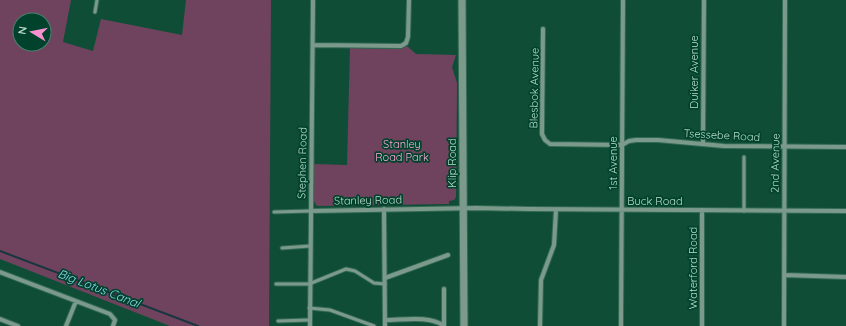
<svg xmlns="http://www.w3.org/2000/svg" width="846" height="326" viewBox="0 0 846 326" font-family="Quicksand,sans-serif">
  <rect width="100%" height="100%" fill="#104d36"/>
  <path fill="#6f435e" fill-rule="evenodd" d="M0,0h71l-8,42 30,9 8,-32 81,16 4,-35h85l-2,326h-99l-170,-67zM20,20h24v24h-24z
    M407,46l9,8 40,1 -4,12 5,16 -1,114 -2,3 -5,1v3l-132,2 -4,-6 1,-36 33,1 3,-117 48,1z"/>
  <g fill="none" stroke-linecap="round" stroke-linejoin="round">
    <path stroke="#173640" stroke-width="2" d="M0,251l198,75"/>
    <defs>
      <path id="service" d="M95,12l2,-12
        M744,157v54
        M274,212l36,-1
        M282,248l28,-2
        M276,284h33l37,-15 9,2 19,12 11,1
        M309,308l21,2 44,16
        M278,321l31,-1"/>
      <path id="minor" d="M543,29l-1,105 3,6 5,4 72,1 7,-4 7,-1h22l66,6 122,1
        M313,45l88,1 5,-3 2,-6 1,-37
        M703,144l1,-144
        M384,209l1,117
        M310,211l166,-3 53,1 317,2
        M0,272l110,42 5,6 -2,6
        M784,275l62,2
        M385,278l63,-23
        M0,319l18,7
        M385,320c18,0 45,-5 59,6
        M444,325v-36
        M66,326l10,-25
        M310,326l3,-326
        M540,326l1,-46 13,-35 2,-35
        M621,326l2,-326
        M702,326v-116
        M784,326l1,-326"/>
      <path id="tertiary" d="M462,0l2,326"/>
    </defs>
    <use href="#service" stroke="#326a54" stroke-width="5"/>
    <use href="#minor" stroke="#326a54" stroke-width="6"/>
    <use href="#tertiary" stroke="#326a54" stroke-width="9"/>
    <use href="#service" stroke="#7c9a8b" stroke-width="3"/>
    <use href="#minor" stroke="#7c9a8b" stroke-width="4"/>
    <use href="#tertiary" stroke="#7c9a8b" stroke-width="7"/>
  </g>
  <g text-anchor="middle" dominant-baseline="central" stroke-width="3.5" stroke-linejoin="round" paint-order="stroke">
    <g font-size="11" fill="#badecc" stroke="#00422c">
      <text transform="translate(694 72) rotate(-90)">Duiker Avenue</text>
      <text transform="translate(534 88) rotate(-89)">Blesbok Avenue</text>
      <text transform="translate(722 135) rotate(3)">Tsessebe Road</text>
      <text transform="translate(302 163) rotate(-89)">Stephen Road</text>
      <text transform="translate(452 163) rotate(-90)">Klip Road</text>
      <text transform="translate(613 163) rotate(-90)">1st Avenue</text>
      <text transform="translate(775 163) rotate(-89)">2nd Avenue</text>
      <text transform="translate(368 200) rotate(-1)">Stanley Road</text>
      <text x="655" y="201">Buck Road</text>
      <text transform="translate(693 268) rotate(-90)">Waterford Road</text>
    </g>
    <g font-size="11" fill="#fcaedd" stroke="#00422c">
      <text x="402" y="144">Stanley<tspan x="402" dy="13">Road Park</tspan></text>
    </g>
    <g font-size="12" font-style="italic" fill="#91d9f3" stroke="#00422c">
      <text transform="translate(99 288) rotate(21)">Big Lotus Canal</text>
    </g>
  </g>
  <g transform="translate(32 32) rotate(280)"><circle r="19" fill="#00422c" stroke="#4a806c"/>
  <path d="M0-3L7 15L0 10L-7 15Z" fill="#f690cf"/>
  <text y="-6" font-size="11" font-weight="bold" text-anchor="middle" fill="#badecc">N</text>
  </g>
</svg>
